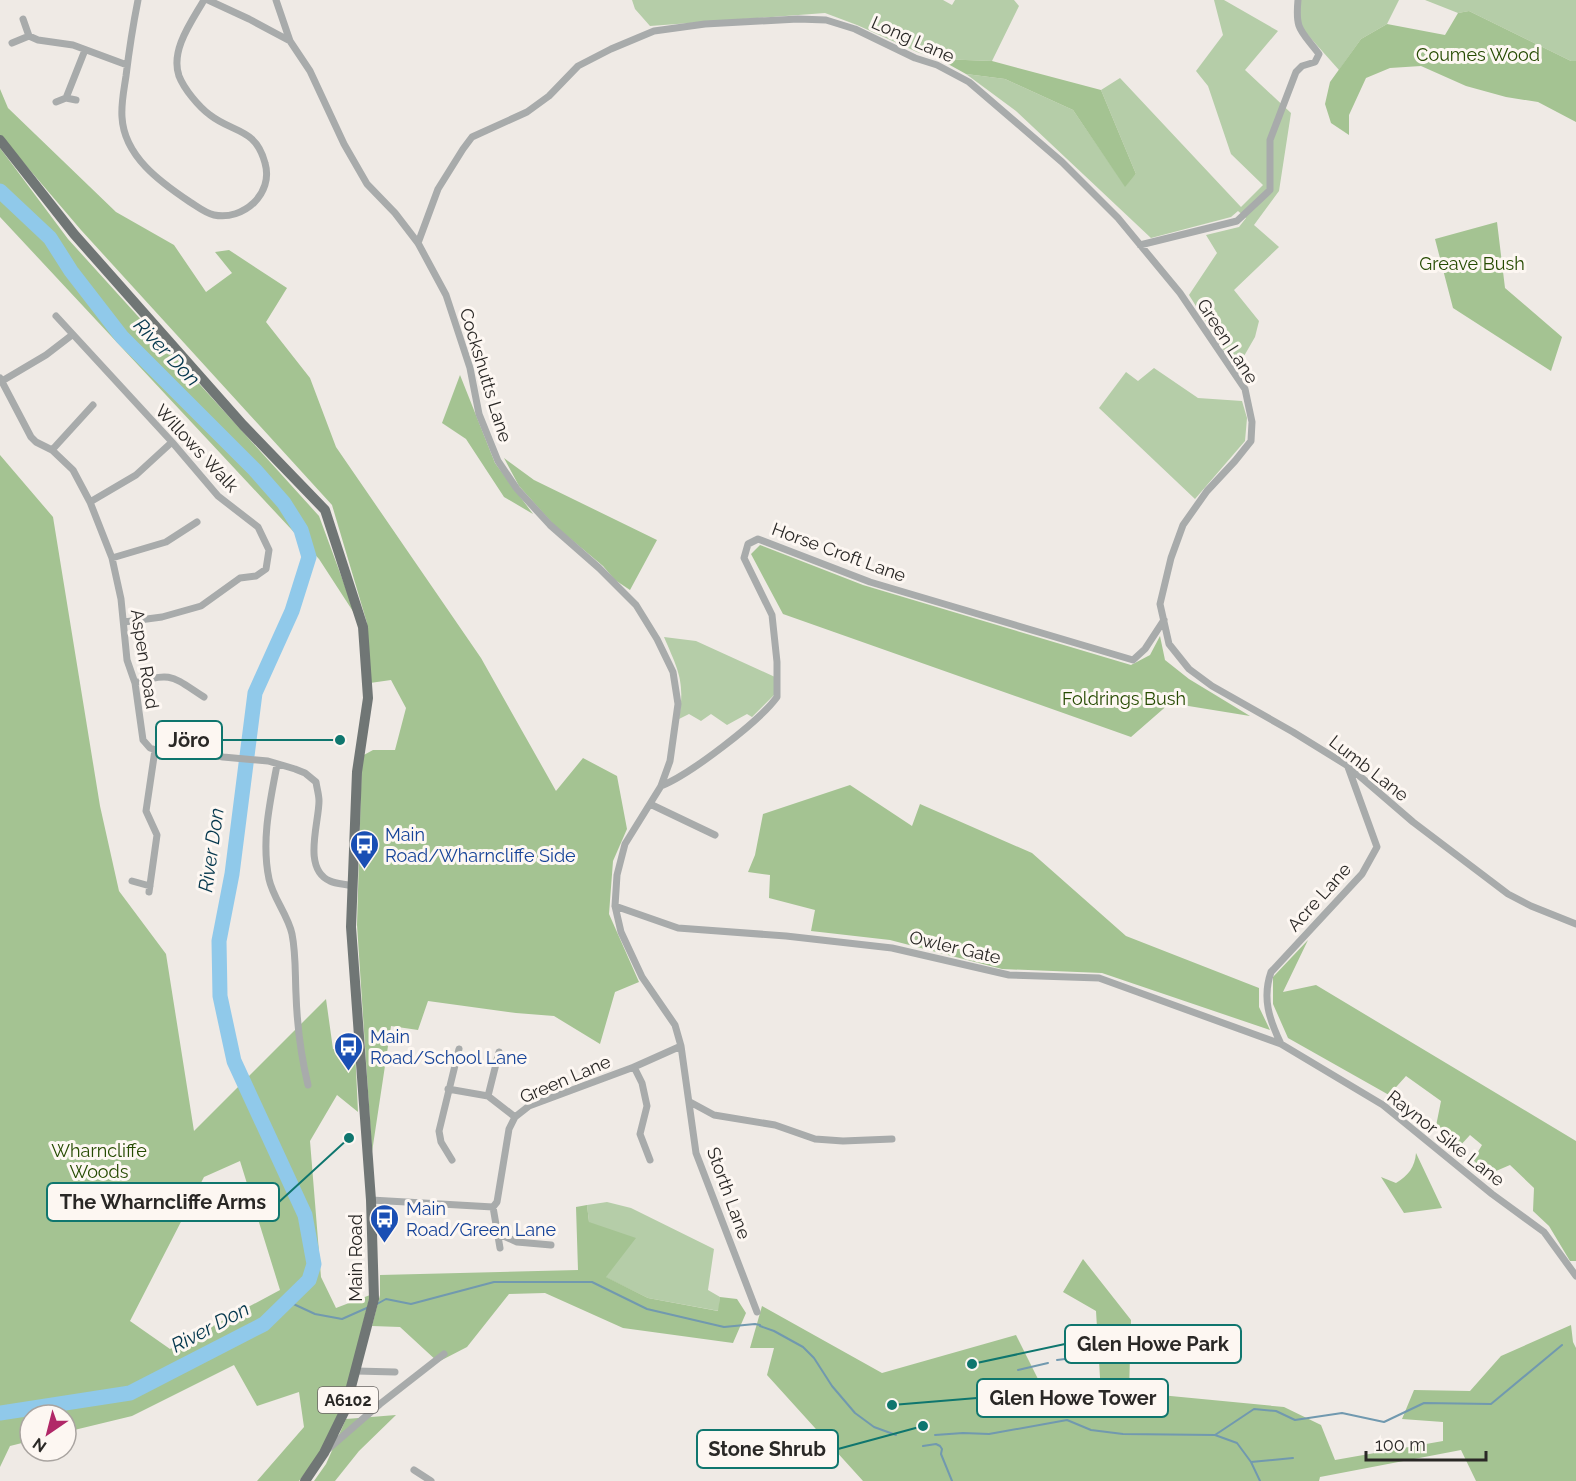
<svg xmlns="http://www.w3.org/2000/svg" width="1576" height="1481" viewBox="0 0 1576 1481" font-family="Raleway,sans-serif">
  <rect width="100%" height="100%" fill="#efeae5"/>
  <path fill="#b5cda8" d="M632,0h311l9,5 3,-5h59l5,6 -27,55 -53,-2 -22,-7 -60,-27 -32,-12 -175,13 -15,-17z
    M1214,0h10l54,31 -33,39 46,43 -12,78 -25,34 25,22 -45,43 25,31 -4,16 -19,33 -47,-75 28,-42 -11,-18 33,-8 7,-9 -8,-7 -7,6 -80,21 -135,-127 -50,-37 39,5 68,31 52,76 11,-12 -35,-84 19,-12 121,129 22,-22 -32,-31 -23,-68 -12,-15 27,-36z
    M1300,0h99l-12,24 -26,15 -22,31 -40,-45z
    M1425,0h151v61h-5l-102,-50 -11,2z
    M1154,368l44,30 44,3 5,17 -2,23 -50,58 -96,-91 27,-36 12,9z
    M664,637l32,4 79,36 -1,18 -22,22 -5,-3 -20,11 -16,-11 -10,7 -12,-7 -10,5c6,-38 0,-47 -15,-82z
    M607,1202l24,6 83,41 -6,41 12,7 -1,14 -71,-13 -43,-21 -16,-55 -2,-17z"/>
  <path fill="#a4c392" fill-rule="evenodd" d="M1469,11l102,50h5v61l-38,-20 -32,-5 -40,-11 -45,-20 -31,2 -24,10 -17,37v20l-18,-12 -6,-19 5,-22 31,-43 26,-15 58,11 13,-22z
    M939,59l53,2 109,29 35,84 -11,13 -52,-77 -68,-31 -39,-5z
    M0,89l8,19 108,104 58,33 32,47 26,-19 -17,-21 14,-2 58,38 -21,34 44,56 26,69 145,211 75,133 27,-33 34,18 10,53 -14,32 -4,53 30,68 -24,10 -15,52 -46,-28 -38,-3 -88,-12 -10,29 -27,-4 -19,126 -15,-227 5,-169 11,-6h22l11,-42 -15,-28 -21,3 -3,-60 -35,-118 -251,-275 -81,-95z
    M0,148l68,91 251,277 37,100 -37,-57 -319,-342z
    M1497,222l8,66 57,49 -11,34 -98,-63 -18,-69z
    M460,375l35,88 38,51 -29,-17 -38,-58 -24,-16z
    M0,455l53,62 47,289 19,85 47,63 28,177 132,-132 7,50h22l3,63 -21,-17 -27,46 11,136 15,31 34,-13 -25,103 -23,53 -23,30h-42l47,-54 -5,-35 -42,14 -23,-41 -102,51 -66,16v-17h-36v26l-20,5 -10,21zM240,1161l40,129 -110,59 -40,-28 74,-144z
    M504,458l30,22 123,60 -27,50 -15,-10 -12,-14 -49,-41 -35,-39z
    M760,545l103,40 268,80 19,-10 10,-19 5,24 24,19 61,37 -80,-13 -39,34 -348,-123 -32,-60z
    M850,785l62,41 8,-22 112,49 94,83 133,52v19l11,23 -168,-57 -100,-4 -112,-29 -79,-9 4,-21 -46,-12 1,-23 -22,-3 7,-17 8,-41z
    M1308,940l-25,52 33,-7 260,156v120h-6l-21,-35 -16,-15 1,-23 -24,-23 -21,9 -16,-14 9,-15 -12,-10 -11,12 -23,-21 5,-25 -35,-25 -17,19 -101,-57 -15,-34v-27z
    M1416,1153l26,55 -38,5 -23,-36 15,6c12,-7 19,-16 20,-30z
    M587,1205l2,17 47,16 -30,39 42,21 70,13 2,-14 17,2 9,14 -13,30 -110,-15 -78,-35 -36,1 -42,53 -29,15 -38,-35 -28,-1 8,-31v-20l198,-5 -2,-63z
    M1083,1259l48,61 -2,72 155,15 37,18 14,35 108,-19v-19l-41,-3 12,-29 56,1 31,-35 70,-31 2,17 3,6v133h-100l-15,-31 -141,27 -1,4h-456l-96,-106 7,-27h-24l12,-42 120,67 134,-38 30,60 55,-1 -5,-83 -33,-19z
    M396,1415l-37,36 -24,30h-21l12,-17 20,-45z"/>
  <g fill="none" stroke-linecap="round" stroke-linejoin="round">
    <path stroke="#7199af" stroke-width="2" d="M287,1301l28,13 27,5 27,-12
      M377,1304l9,-5 25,5 83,-22h98l55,27 77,18 31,-3 5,1
      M760,1326l14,5 29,16 11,11 18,28 23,27 19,14 22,8
      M1057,1360l24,-3
      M1018,1370l30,-7
      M935,1435l28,-2 26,1 78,-14 24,10 32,4 92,1 22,8 14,19 42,-4
      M1215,1435l39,-26 22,2 19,9 47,-7 42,9 40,-19 67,1 71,-59
      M923,1446l13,-2 4,2 2,3 -1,5 11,27
      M1251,1462l9,19"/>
    <path stroke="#90c9ea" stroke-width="15" d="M0,191l50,47 21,33 51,66 133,133 29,33 17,27 8,27 -17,54 -37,82 -23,181 -13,67 1,55 14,65 71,154 9,49 -5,16 -45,44 -134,69 -130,20"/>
    <path stroke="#a8abab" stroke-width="7" d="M138,0c-5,25 -9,51 -12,76 -2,14 -5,27 -4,41 2,39 38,65 68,85 8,5 15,11 24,13 29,6 60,-21 51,-52 -9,-35 -32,-30 -55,-48 -11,-8 -26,-26 -31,-39 -9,-26 13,-55 25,-76
      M208,0l41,19 41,22
      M276,0l14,41 20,30 34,73 23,40 28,29 23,30 28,52 24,73 9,46 19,47 19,28 33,36 49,43 37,37 21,34 16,33 5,32 -8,57 -9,25 -36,58 -8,31 -2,31 6,26 21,45 33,48 6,21 -47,21 -105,39 -14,11 -6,12 -12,73 -4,5 -122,-7
      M23,19l6,17 9,4 35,5 54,20
      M12,43l17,-7
      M76,100l-10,-2 19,-48
      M56,102l10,-4
      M418,243l20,-54 25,-40 9,-12 55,-25 22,-16 29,-30 33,-17 43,-18 51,-7 93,-5 28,1 29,9 60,29 22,7 32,17 93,80 56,56 62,75 65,96 7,33 -1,19 -16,20 -28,30 -24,34 -12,33 -11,46 9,40 20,25 23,17 81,46 55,34 65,56 95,72 23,12 45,18
      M1140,245l97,-24 33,-31v-50l26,-68 6,-6 13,-4 4,-8c-18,-24 -24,-23 -21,-54
      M56,316l116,126 46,54 40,31 11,23 -3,19 -10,7 -16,2 -39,28 -39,11 -38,5
      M0,378l31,59 5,5 16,8 21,20 17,32 22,56 9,41 6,61 8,23 8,57 7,8 12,4 22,-3 39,8 45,4 27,8 10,4 11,9c1,7 3,13 3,19 0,22 -17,68 11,80 6,3 16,3 23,5
      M2,381l44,-26 26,-20
      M52,450l41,-45
      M90,502l46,-27 36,-33
      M112,558l54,-16 31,-20
      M135,683c37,-12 38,-6 69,14
      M277,765c-7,37 -16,76 -8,114 4,19 19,36 23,55 4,20 3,40 4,60 1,30 5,62 12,91
      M661,786c28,-11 98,-64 116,-89v-35l-5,-47 -28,-57 4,-14 10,-5 112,43 263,78 12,-11 19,-29
      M650,804l65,31
      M132,881l18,5
      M149,892l8,-57 -11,-24 9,-61
      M615,906l63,22 108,8 106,12 117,27 90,3 182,66 102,61 109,89 52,38 32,44
      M1281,1044c-12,-25 -19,-46 -10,-72l91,-98 15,-27 -29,-80
      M681,1046l15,107 61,159
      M634,1067l8,16 5,23 -7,28 10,26
      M448,1089l40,7 27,21
      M488,1096l11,-44
      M690,1102l24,13 61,10 40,14 28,2 49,-2
      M452,1160l-11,-18 -2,-11 20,-82
      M493,1207l7,41
      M497,1233l20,9 34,3
      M356,1371l39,1
      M327,1450l53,-46 64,-50
      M414,1470l17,11"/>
    <path stroke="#707675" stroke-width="10" d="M0,140l74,94 169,191 82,85 38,117 5,71 -11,74 -6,155 20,273 3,99 -29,111 -21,43 -19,28"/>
  </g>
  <defs>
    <symbol id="bus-pin" viewBox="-11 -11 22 30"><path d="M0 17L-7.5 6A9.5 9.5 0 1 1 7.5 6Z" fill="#1a4fb4" stroke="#fdf7f2"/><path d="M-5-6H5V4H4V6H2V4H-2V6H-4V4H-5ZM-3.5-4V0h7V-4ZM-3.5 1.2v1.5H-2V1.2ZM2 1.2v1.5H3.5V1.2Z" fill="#fff"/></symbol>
  </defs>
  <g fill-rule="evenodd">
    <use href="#bus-pin" x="348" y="828" width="33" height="45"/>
    <use href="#bus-pin" x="332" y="1030" width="33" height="45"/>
    <use href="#bus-pin" x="368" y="1202" width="33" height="45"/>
  </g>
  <g text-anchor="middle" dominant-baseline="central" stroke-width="6" stroke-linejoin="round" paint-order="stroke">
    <rect fill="#fdf7f2" stroke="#696663" stroke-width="1.5" x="318" y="1387" width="60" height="26" rx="4.5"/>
    <g font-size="16" font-weight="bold" fill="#2a2826">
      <text x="348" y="1400">A6102</text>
    </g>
    <g font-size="18" fill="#2a2826" stroke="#fdf7f2">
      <text transform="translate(913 39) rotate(24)">Long Lane</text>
      <text transform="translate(1228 341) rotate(57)">Green Lane</text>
      <text transform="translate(486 375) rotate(73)">Cockshutts Lane</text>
      <text transform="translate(197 448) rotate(47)">Willows Walk</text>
      <text transform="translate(839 552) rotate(20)">Horse Croft Lane</text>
      <text transform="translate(145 659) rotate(81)">Aspen Road</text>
      <text transform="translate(1369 768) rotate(38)">Lumb Lane</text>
      <text transform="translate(1319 897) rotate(-48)">Acre Lane</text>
      <text transform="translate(955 947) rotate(13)">Owler Gate</text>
      <text transform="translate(565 1079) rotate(-23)">Green Lane</text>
      <text transform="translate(1446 1138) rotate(38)">Raynor Sike Lane</text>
      <text transform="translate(729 1193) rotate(70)">Storth Lane</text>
      <text transform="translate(355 1258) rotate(-90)">Main Road</text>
    </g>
    <g font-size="18" fill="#264b02" stroke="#fdf7f2">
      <text x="1478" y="54">Coumes Wood</text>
      <text x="1472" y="263">Greave Bush</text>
      <text x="1124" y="698">Foldrings Bush</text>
      <text x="99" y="1150">Wharncliffe<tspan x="99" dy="21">Woods</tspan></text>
    </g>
    <g font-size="18" fill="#164399" stroke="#fdf7f2" text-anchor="start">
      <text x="385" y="834">Main<tspan x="385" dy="21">Road/Wharncliffe Side</tspan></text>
      <text x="370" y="1036">Main<tspan x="370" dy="21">Road/School Lane</tspan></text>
      <text x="406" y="1208">Main<tspan x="406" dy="21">Road/Green Lane</tspan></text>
    </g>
    <g font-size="20" font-style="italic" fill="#04374d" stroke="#fdf7f2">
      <text transform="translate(167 352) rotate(46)">River Don</text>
      <text transform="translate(211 850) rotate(-82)">River Don</text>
      <text transform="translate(210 1327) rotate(-28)">River Don</text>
    </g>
  </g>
  <path fill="none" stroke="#0f766e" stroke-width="2" d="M340 740L222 740M349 1138L279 1202M972 1364L1065 1344M892 1405L977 1398M923 1426L838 1449"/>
  <g fill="#0f766e" stroke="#fdf7f2" stroke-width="2">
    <circle cx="340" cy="740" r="6"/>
    <circle cx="349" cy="1138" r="6"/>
    <circle cx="972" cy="1364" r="6"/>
    <circle cx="892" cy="1405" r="6"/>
    <circle cx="923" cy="1426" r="6"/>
  </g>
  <g fill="#fdf7f2" stroke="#0f766e" stroke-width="2">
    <rect x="156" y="721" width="66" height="38" rx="6"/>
    <rect x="47" y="1183" width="232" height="38" rx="6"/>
    <rect x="1065" y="1325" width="176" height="38" rx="6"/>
    <rect x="977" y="1379" width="191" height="38" rx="6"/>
    <rect x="697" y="1430" width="141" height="38" rx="6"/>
  </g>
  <g font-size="20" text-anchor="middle" font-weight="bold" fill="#2a2826">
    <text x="189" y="747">Jöro</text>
    <text x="163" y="1209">The Wharncliffe Arms</text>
    <text x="1153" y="1351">Glen Howe Park</text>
    <text x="1073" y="1405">Glen Howe Tower</text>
    <text x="767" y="1456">Stone Shrub</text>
  </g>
  <g transform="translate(48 1433) rotate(215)"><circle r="28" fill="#fdf7f2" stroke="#a9a4a0" stroke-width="1.5"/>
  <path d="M0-4.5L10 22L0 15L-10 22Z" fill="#b12868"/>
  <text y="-9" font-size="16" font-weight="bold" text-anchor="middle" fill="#2a2826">N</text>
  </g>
  <path d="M1366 1451v9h120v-9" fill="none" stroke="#2a2826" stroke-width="3"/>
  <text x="1375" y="1451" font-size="18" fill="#2a2826" stroke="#fdf7f2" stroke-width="4.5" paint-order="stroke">100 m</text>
</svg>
